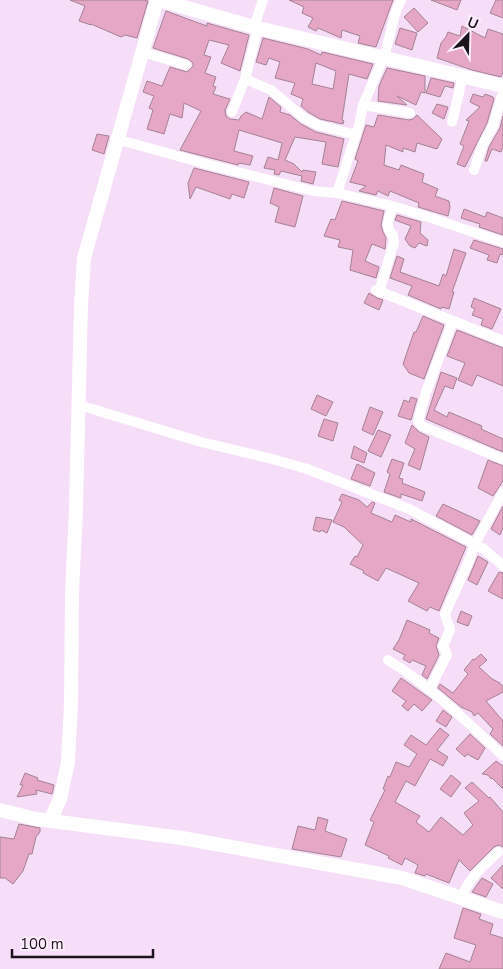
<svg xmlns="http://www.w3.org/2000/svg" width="503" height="969" viewBox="0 0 503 969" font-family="'Nunito Sans',sans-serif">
  <rect width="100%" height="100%" fill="#f6ddf8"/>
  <path fill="#e6a6c6" stroke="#a38392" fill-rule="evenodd" d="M70,0h75l3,1 -11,37 -12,-3 -4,2 -30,-13v1l-12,-4 6,-15z
    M289,0h104l-17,47 -18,-4 2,-7 -18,-6 -1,8 -23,-10 -2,3 -8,-4 5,-9 -11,-5 2,-6z
    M431,0h30l-4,10z
    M496,0h7v18l-13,-5z
    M414,8l14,15 -10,9 -14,-15z
    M166,11l41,15v-3l42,12 -9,36 -19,-8 8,-18 -20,-5 -5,15 7,2 -6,16 11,4 -3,9 3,1 -3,7 17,5 -5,11 1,6 4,3 9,1 2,-4 5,-4 16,7 7,-22 12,10 -1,5 10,3 11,9 15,8 28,7 -6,28 -16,-3 4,-22 -31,-5 -10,23 9,4 8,8 1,-2 13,2 -3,12 -12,-3 1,-5 -21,-5 -2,4 -5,-1 1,-4 -11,-2 4,-11 10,3 4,-17 -43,-13 -5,21 19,5 -3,9 -11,-2 -1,2 -58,-15 21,-39 -17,-8 -2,15 -12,-4 -6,20 -17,-5 6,-19 -4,-2 5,-12 -11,-4 4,-11 15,5 8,-19 17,5 6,-6v-3l-5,-4 -35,-11z
    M462,26l23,12 3,-9 15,5v38l-2,5 -29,-7 -35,-12 4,-15 5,-6 2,-5 12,4z
    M400,28l17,5 -5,17 -17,-6z
    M263,38l45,11 13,6 1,-3 51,12 -6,15 -18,-5 -7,46 2,1 -1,3 -23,-5 -12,-7 -7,-6 2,-7 -12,-5 4,-11 -20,-5 5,-16 -11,-4 -3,7 -10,-3zM316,63l20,8 -3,18 -21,-5z
    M387,68l38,8v17l-4,-1 -5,13 -19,-9 10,9 -29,-4 1,-15z
    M431,78l23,5 -1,5 -8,-2 -5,11 -14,-4z
    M473,94l10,3 2,-3 8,3 1,2 -7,24 -22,44 -8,-3 7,-18 -4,-2 9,-23 -3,-1 14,-13 -10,-5z
    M437,104l11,3 -4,12 -12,-6z
    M378,115l31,5 4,-1 4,-4 25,24 -5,10 -20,-6 -2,9 -12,-4v4l-17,-7 -2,20 15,5 2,-5 23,9 -2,8 16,7 -3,7 14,5 1,6 -2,9 -30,-9 1,-4 -29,-12 -2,5 -10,-5 -2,4 -17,-4 7,-5 -16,-4 8,-21 -3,-2 11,-34 8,2z
    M503,116v31l-2,5 -9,-3 -5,12h-2l4,-14 11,-19z
    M97,134l12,2 -5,18 -12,-4z
    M194,168l55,14 -5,16 -12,-4 -2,5 -34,-12 -6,12 -2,-16z
    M274,188l29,8 -8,31 -20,-5 4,-15 -9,-4z
    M342,201l42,10 -3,14 2,7 3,6 -1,11 -13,-5 -7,17 14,6 -3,11 -26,-8 3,-20 -15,-3 2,-7 -16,-4 7,-17 4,1z
    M464,209l21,8 2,-5 16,6v17l-24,-8 1,-3 -19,-6z
    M397,215l24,7 -1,11 8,7 -1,6 -8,-3 -4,5 -5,-2 -5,-7 6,-13 -16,-6z
    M474,240l29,9v6l-3,-1 -3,9 -10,-3 2,-5 -19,-7z
    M454,249l12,4 -14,39h2l-5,17 -7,-2 -1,2 -33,-14 4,-9 -22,-8 7,-22 7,3 -4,13 39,14 4,-12 3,2z
    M369,293l8,5 6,2 -4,10 -15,-7z
    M474,298l27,11 -9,20 -11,-4 2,-6 -11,-4 3,-6 -4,-2z
    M423,316l21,9 -20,54 -15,-6 -6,-9 11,-32h2z
    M457,330l46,18v38l-26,-11 -5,11 -14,-6 7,-17 -18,-7z
    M441,372l16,6 -4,11 -8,-3 -11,24 13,7 2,-5 33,14 -1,3 22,10v13l-77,-33z
    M317,395l16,7 -7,14 -15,-7z
    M411,397l6,2 -6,21 -13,-4 6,-16 5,2z
    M370,407l13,5 -10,23 -11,-5z
    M324,419l14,4 -5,18 -15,-5z
    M412,425l7,7 10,5 -9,33 -12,-5 7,-16 -10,-6z
    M378,430l13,5 -10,22 -13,-6z
    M354,446l13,7 -3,10 -13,-5z
    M392,459l12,4 -5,15 4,1 -1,4 23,9 -3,9 -21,-7v4l-17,-6 6,-18 -3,-2z
    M488,460l15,6v15l-10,15 -15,-8z
    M357,464l18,9 -5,13 -19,-7z
    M342,494l17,6 8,7 5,-5 3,1 -4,10 21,9 3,-7 16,7v-3l55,28 -27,64 -9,-4 -3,4 -19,-10 11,-18 -33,-15 -8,13 -15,-8 1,-2 -14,-7 5,-8 2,1 6,-12 -19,-18 -11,-5 9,-20 -3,-2z
    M443,504l37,17 -8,14 -36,-19z
    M503,506v22l-3,7 -9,-6z
    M316,517l16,3 -5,13 -6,-3 -1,2 -7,-2z
    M478,556l10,6 -11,23 -9,-5z
    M499,572l4,1v26l-15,-8z
    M461,611l11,5 -4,10 -11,-4z
    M407,620l23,10 -1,3 10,5 -3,8 3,9 -12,24 -5,-4 4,-9 -14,-6 -2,3 -7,-4 2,-4 -12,-6 6,-9z
    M481,654l6,6 -8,7 13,12 8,4 3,4v5l-17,9 17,20v25l-13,-12 3,-5 -15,-16 -4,3 -2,-4 -11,-5 -23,-19 2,-4 13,9 15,-19 -4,-4 9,-11 1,1z
    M401,678l31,22 -10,11 -8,-7 -6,7 -6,-5 4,-5 -14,-10z
    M443,710l9,7 -6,10 -10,-6z
    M440,728l9,7 -12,15 11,7 -5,9 -13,-7 -15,27 -9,-5 -11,21 25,14 -4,6 13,10 12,-15 22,18 10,-10 -9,-12 15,-12 -14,-13 7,-6 17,16 1,-1 13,15v35l-4,-2 -5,2 -24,24 -11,-11 -10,23 -23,-9 -1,2 -10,-3 3,-8 -13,-7 -3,7 -14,-7 1,-2 -24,-11 9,-23 -4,-2 15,-30 -2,-1 5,-13 2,1 6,-15 13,5 8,-13 -13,-9 7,-10 15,10z
    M470,734l15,14 -7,12 -11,-6 -2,3 -9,-8z
    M496,761l7,5v23l-11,-11 -1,1 -3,-4 -6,-1z
    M25,773l13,5 -1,2 17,5 -2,9 -16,-4 1,4 -20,3 6,-12h-3z
    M451,775l10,8 -10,14 -11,-8z
    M318,817l10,3 -3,11 22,8 -6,18 -49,-8 6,-23 17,4z
    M19,824l21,4v4l-4,5 -4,17h-3l-6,17 -10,13 -8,-6h-5v-41l14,2z
    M503,865v24l-12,-11z
    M482,878l11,6 -7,13 -14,-5z
    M463,908l18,6 -2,5 14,5 -3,10 13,4v31h-64l7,-16 24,9 6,-17 -22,-7z"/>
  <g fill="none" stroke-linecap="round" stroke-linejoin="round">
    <path stroke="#fff" stroke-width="10" d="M254,27l9,-27
      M142,52l44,13
      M245,79l26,11 33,28 14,7 38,10
      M363,105l47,8
      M232,112l13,-33 13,-51
      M452,122l11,-46
      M116,139l94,26 103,26 24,2 56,13 38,12 72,24
      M474,170l9,-26 10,-18 10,-34
      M337,193l22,-68 4,-20 21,-48 12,-46 5,-11
      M376,290l127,51
      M379,292l15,-50 -1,-7c-9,-8 -4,-17 0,-29
      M453,321l-27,71 -8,29 4,5 7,3 74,30
      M79,405l122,37 75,18 31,9 102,40 75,40 19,17
      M388,660c42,26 80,62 115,96
      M429,690l18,-35 -4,-9 7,-16 -5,-16 23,-51 7,-19 28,-52
      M461,898c10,-23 20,-29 37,-46"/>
    <path stroke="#fff" stroke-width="14" d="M159,0l95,27 249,59
      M0,810l36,9 146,19 220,40 101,34
      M50,821l10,-22 8,-37 3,-57 1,-112 4,-85 5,-203 3,-47 73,-258"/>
  </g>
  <g transform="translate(468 35) rotate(23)" stroke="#fdeefe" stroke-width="4" paint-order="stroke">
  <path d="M0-4L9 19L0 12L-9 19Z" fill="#1c141d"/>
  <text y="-8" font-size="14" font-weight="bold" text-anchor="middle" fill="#1c141d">U</text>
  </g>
  <path d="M12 949v8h141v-8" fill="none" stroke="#1c141d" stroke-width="2.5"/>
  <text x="20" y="949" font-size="15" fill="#1c141d" stroke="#fdeefe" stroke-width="4" paint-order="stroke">100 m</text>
</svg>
